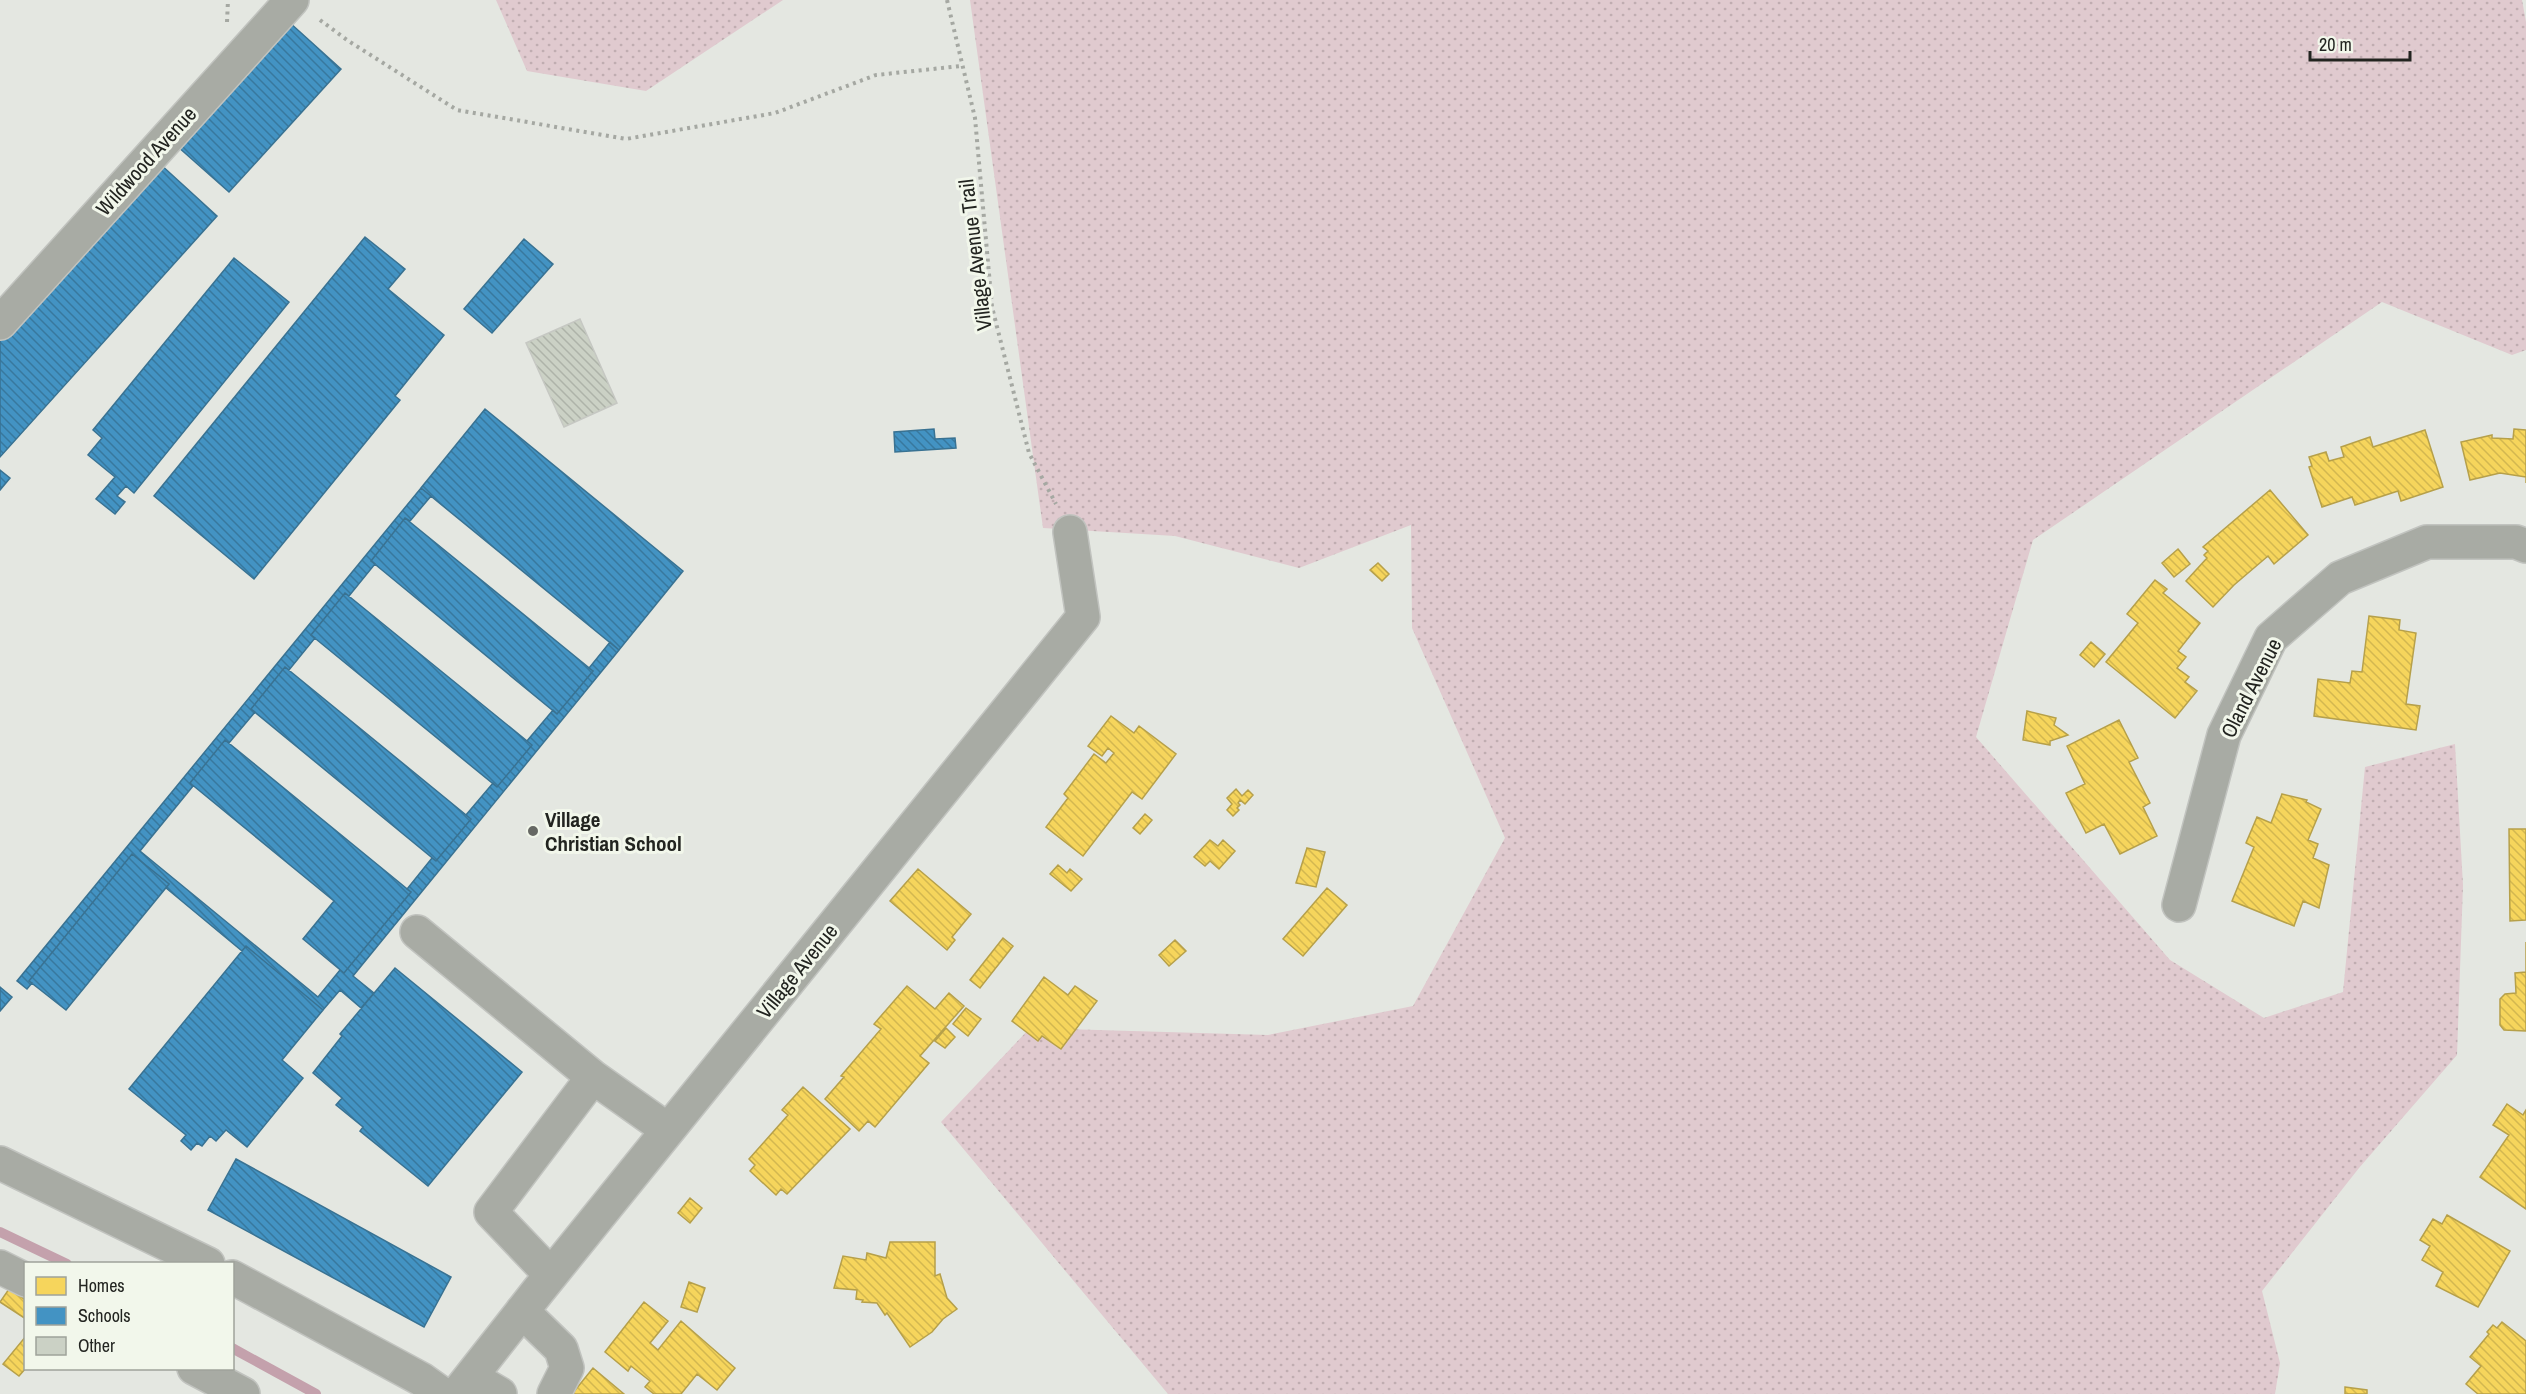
<svg xmlns="http://www.w3.org/2000/svg" width="2526" height="1394" viewBox="0 0 2526 1394" font-family="'Archivo Narrow',sans-serif">
  <defs>
    <pattern id="grass-dots" width="8" height="8" patternUnits="userSpaceOnUse" patternTransform="scale(1.5)"><rect width="8" height="8" fill="#e0cacf"/><path d="M2 2h.1M6 6h.1" fill="none" stroke="#c0adb1" stroke-width="1.8" stroke-linecap="round"/></pattern>
    <pattern id="homes-back-hatch" width="6" height="6" patternUnits="userSpaceOnUse" patternTransform="scale(1.5)"><rect width="6" height="6" fill="#f6d55c"/><path d="M-1 5l2 2M0 0l6 6M5-1l2 2" fill="none" stroke="#d3b750"/></pattern>
    <pattern id="schools-back-hatch" width="6" height="6" patternUnits="userSpaceOnUse" patternTransform="scale(1.5)"><rect width="6" height="6" fill="#4393c3"/><path d="M-1 5l2 2M0 0l6 6M5-1l2 2" fill="none" stroke="#38789e"/></pattern>
    <pattern id="building-back-hatch" width="6" height="6" patternUnits="userSpaceOnUse" patternTransform="scale(1.5)"><rect width="6" height="6" fill="#cbd1c5"/><path d="M-1 5l2 2M0 0l6 6M5-1l2 2" fill="none" stroke="#aeb3a9"/></pattern>
  </defs>
  <rect width="100%" height="100%" fill="#e4e7e1"/>
  <path fill="url(#grass-dots)" d="M496,0h287l-137,91 -119,-20z
    M970,0h1552l4,22v328l-14,5 -130,-53 -349,238 -57,197 194,223 94,58 79,-26 22,-225 90,-23 8,141 -6,170 -98,113 -97,123 18,72 -5,31h-1107l-227,-272 89,-94 238,7 145,-29 92,-168 -93,-210 -1,-103 -112,43 -124,-32 -132,-8z"/>
  <path fill="url(#homes-back-hatch)" stroke="#b6a04a" stroke-width="1.5" d="M2514,429l12,1v53v-6l-26,-4 -30,7 -9,-38 31,-7v3l21,1z
    M2425,430l18,57 -42,14 -3,-10 -43,14 -3,-8 -30,10 -13,-40 3,-1 -3,-9 17,-5 3,9 15,-4 -3,-10 29,-10 3,10z
    M2270,490l38,45 -34,29 -6,-8 -34,29 -21,22 -27,-26 21,-23 -3,-3 4,-4 -5,-4z
    M2178,549l12,15 -16,13 -12,-14z
    M1378,563l11,11 -7,7 -12,-11z
    M2155,580l12,9 -4,4 37,30 -22,28 8,6 -9,11 12,9 -4,5 12,9 -22,27 -69,-56 32,-39 -11,-9z
    M2369,616l31,4 -1,10 17,3 -10,71 14,2 -4,24 -102,-14 4,-37 32,4 2,-12 10,1z
    M2091,642l14,12 -11,13 -14,-12z
    M2027,711l29,7 -2,7 14,10 -18,6v4l-27,-5z
    M1111,716l23,17 5,-7 37,28 -34,45 -10,-7 -49,64 -37,-29 22,-29 -4,-4 30,-40 12,9 8,-10 -6,-5 -6,8 -14,-10z
    M2119,720l19,38 -9,4 21,41 -7,4 14,29 -37,18 -16,-30 -18,9 -20,-40 19,-9 -18,-38z
    M1236,789l6,7 6,-6 5,5 -8,9 -5,-4 -2,3 2,2 -3,3 2,2 -6,6 -6,-6 5,-6 -5,-6z
    M2282,794l25,6 -1,2 15,7 -13,31 10,4 -5,14 16,7 -10,43 -16,-7 -9,25 -62,-25 22,-54 -8,-4 11,-26 14,6z
    M1145,814l7,6 -12,14 -7,-6z
    M2509,829h17v91l-16,1z
    M1210,840l8,6 5,-6 12,11 -16,18 -9,-8 -5,5 -11,-9z
    M1307,848l18,4 -9,35 -20,-4z
    M1058,865l9,8 3,-4 12,10 -11,12 -21,-17z
    M918,869l53,45 -19,23 3,3 -8,10 -57,-49z
    M1327,888l20,17 -44,51 -20,-17z
    M1003,938l10,8 -33,42 -10,-8z
    M1175,940l11,11 -17,15 -10,-11z
    M2526,942v89l-22,-1 -4,-5v-26l5,-5 11,-1 -1,-20 11,-1z
    M1044,977l24,18 7,-9 22,15 -36,48 -19,-13 -4,5 -26,-20z
    M907,986l28,23 14,-16 15,13 -44,50 9,7 -54,64 -7,-6 -9,10 -34,-32 19,-22 -3,-1 40,-47 -7,-5z
    M966,1008l15,11 -13,17 -15,-12z
    M946,1028l9,9 -10,11 -10,-7z
    M803,1087l47,42 -63,65 -6,-5 -5,6 -26,-24 5,-6 -6,-6 39,-44 -6,-5z
    M2507,1104l16,11 3,-5v99l-46,-32 29,-42 -16,-10z
    M690,1198l12,10 -12,15 -12,-10z
    M2447,1215l63,36 -32,56 -42,-21 7,-14 -21,-12 8,-14 -10,-6 13,-21 9,5z
    M890,1242h45v34l5,-2 7,24 10,11 -14,10 -11,13 -22,15 -23,-34 -2,2 -8,-12 -15,-1 1,-2 -7,-1 1,-9 -23,-2 9,-32 23,4 1,-7 19,5z
    M689,1282l16,6 -8,24 -16,-5z
    M9,1289l17,11v19l-26,-17z
    M644,1302l24,19 -18,22 8,7 23,-29 54,47 -18,22 -20,-16 -16,20h-27l-9,-7 5,-6 -19,-15 -3,5 -23,-19z
    M2502,1322l24,19v53h-48l-12,-10 15,-18 -11,-9 19,-23 -2,-2 6,-7 4,3z
    M26,1336v32l-7,8 -16,-12z
    M593,1368l31,26h-52z
    M2345,1387l22,3v4h-22z"/>
  <path fill="url(#schools-back-hatch)" stroke="#397292" stroke-width="1.5" d="M289,22l52,47 -112,123 -52,-46z
    M159,163l58,53 -217,241v-119z
    M365,237l40,32 -17,20 56,46 -49,61 5,4 -146,179 -100,-83z
    M524,239l29,25 -61,69 -28,-24z
    M234,258l55,44 -155,191 -8,-7 -9,10 8,6 -10,12 -19,-15 19,-22 -27,-22 14,-17 -9,-8z
    M485,409l198,162 -64,79 -198,-162z
    M934,429l1,10 20,-1 1,10 -61,4 -1,-20z
    M0,470l10,8 -10,12z
    M421,488l10,8 -21,25 -5,-3 -34,43 4,3 -26,32 -4,-3 -34,42 4,3 -26,32 -4,-3 -34,42 4,3 -26,31 -4,-3 -35,43 3,3 -53,65 178,146 22,-27 4,3 67,-81 -4,-3 25,-31 4,3 35,-42 -5,-4 27,-32 4,4 35,-42 -5,-4 26,-31 4,4 36,-43 -4,-3 21,-26 9,8 -266,326 21,17 -13,15 -21,-18 -17,20 -77,-64 -4,5 -76,-63 3,-4 -37,-30 -103,127 3,2 -5,6 -10,-8z
    M405,518l188,153 -36,43 -186,-153z
    M345,593l187,152 -35,42 -186,-152z
    M285,667l186,152 -35,42 -185,-152z
    M225,740l186,152 -67,81 -41,-34 31,-38 -144,-118z
    M132,854l37,30 -103,126 -37,-29z
    M246,946l77,64 -41,50 21,18 -56,69 -21,-17 -10,11 -6,-5 -8,10 -5,-3 -6,7 -10,-9 5,-6 -57,-46z
    M395,968l127,104 -94,114 -68,-55 3,-4 -27,-22 6,-7 -29,-25 29,-37 -2,-2z
    M0,987l12,10 -12,14z
    M236,1159l215,118 -27,50 -216,-117z"/>
  <g fill="none" stroke-linecap="round" stroke-linejoin="round">
    <path stroke="#c4a1ac" stroke-width="10" d="M0,1232l67,32
      M232,1348l84,46"/>
  </g>
  <path fill="url(#building-back-hatch)" stroke="#c6c8c3" stroke-width="1.5" d="M580,319l37,84 -53,24 -38,-84z"/>
  <g fill="none" stroke-linecap="round" stroke-linejoin="round">
    <defs>
      <path id="minor" d="M0,323l292,-323
        M2179,905l45,-170 47,-97 69,-60 87,-36h89l10,4
        M417,932l176,145
        M0,1163l208,101
        M0,1267l26,13
        M551,1275l-60,-63 102,-135 75,53
        M232,1277l189,102 21,15
        M522,1311l39,38 6,19 -13,26
        M194,1368l49,26
        M471,1377l29,17
        M457,1394l81,-103 545,-674 -13,-85"/>
    </defs>
    <use href="#minor" stroke="#c1c3bf" stroke-width="36"/>
    <path stroke="#a5a8a2" stroke-width="4" stroke-dasharray="3 4.5" stroke-linecap="butt" d="M947,0l28,118 17,189 37,146 27,51
      M320,20l27,20 110,70 169,29 149,-26 101,-38 85,-9
      M227,22l1,-22"/>
    <use href="#minor" stroke="#a8aba4" stroke-width="33"/>
  </g>
  <circle fill="#666864" stroke="#f2f7eb" stroke-width="2" cx="533" cy="831" r="6"/>
  <g text-anchor="middle" dominant-baseline="central" stroke-width="6" stroke-linejoin="round" paint-order="stroke">
    <g font-size="21" fill="#222420" stroke="#f2f7eb">
      <text transform="translate(146 161) rotate(-48)">Wildwood Avenue</text>
      <text transform="translate(975 255) rotate(-97)">Village Avenue Trail</text>
      <text transform="translate(2251 688) rotate(-63)">Oland Avenue</text>
      <text transform="translate(797 971) rotate(-51)">Village Avenue</text>
    </g>
    <g font-size="21" font-weight="bold" fill="#222420" stroke="#f2f7eb" text-anchor="start">
      <text x="545" y="819">Village<tspan x="545" dy="24">Christian School</tspan></text>
    </g>
  </g>
  <rect x="24" y="1262" width="210" height="108" fill="#f2f7eb" stroke="#9fa39a" stroke-width="1.5"/>
  <rect x="36" y="1277" width="30" height="18" fill="#f6d55c" stroke="#9fa39a" stroke-width="1.5"/>
  <text x="78" y="1292" font-size="18" fill="#222420">Homes</text>
  <rect x="36" y="1307" width="30" height="18" fill="#4393c3" stroke="#9fa39a" stroke-width="1.5"/>
  <text x="78" y="1322" font-size="18" fill="#222420">Schools</text>
  <rect x="36" y="1337" width="30" height="18" fill="#cbd1c5" stroke="#9fa39a" stroke-width="1.5"/>
  <text x="78" y="1352" font-size="18" fill="#222420">Other</text>
  <path d="M2310 51v9h100v-9" fill="none" stroke="#222420" stroke-width="3"/>
  <text x="2319" y="51" font-size="18" fill="#222420" stroke="#f2f7eb" stroke-width="4.5" paint-order="stroke">20 m</text>
</svg>
